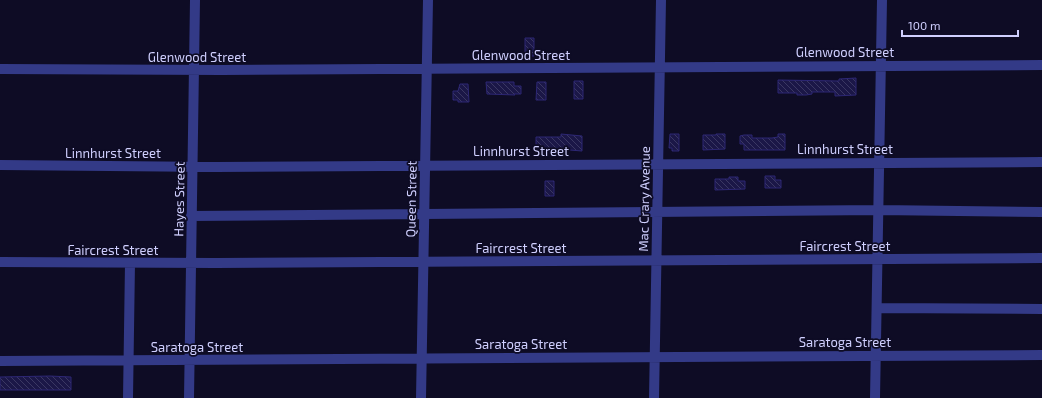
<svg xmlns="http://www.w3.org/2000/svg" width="1042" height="398" viewBox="0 0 1042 398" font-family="'Exo 2',sans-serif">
  <defs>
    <pattern id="building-back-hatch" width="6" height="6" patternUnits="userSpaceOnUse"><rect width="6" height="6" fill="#1b1747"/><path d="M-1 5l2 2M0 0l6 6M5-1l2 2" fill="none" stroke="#3b3863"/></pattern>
  </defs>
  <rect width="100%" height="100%" fill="#0e0c25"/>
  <path fill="url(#building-back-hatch)" stroke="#2d2775" d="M525,38h9v18h-9z
    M856,78v17l-21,1v-4h-23v2l-6,1h-9v-2h-19v-13l61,1v-2z
    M574,81h9v18h-9z
    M486,82h28v4h7v8h-7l1,1 -28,-1z
    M537,82h9v18h-10z
    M460,84h8l1,18h-11v-2h-5v-9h5z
    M561,134l21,2v15l-25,-2v2h-21v-14h25z
    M670,134h9v17h-7v-3h-3z
    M716,134h9v15l-22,1v-15h13z
    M778,134h7v16h-41v-6h-4v-8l4,-1h8v3h20l6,-1z
    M765,176h10v4h6v8h-16z
    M729,177h9v4h7v8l-30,1v-11h14z
    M545,181h9v15h-9z
    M50,376l21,1v13h-71v-13z"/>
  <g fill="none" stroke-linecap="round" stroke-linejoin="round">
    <path stroke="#333a87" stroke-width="10" d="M0,69l222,1 820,-5
      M0,165l216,2 826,-5
      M191,216l688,-6 163,2
      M0,262l216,1 826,-5
      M877,308l165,1
      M0,361l1042,-6
      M128,398l2,-135
      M189,398l6,-398
      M421,398l7,-398
      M654,398l7,-398
      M875,398l7,-398"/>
  </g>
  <g text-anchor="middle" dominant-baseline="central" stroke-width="3.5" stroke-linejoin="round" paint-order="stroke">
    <g font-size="13" fill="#d0d0ff" stroke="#0e0c25">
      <text x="845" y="52">Glenwood Street</text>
      <text x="521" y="55">Glenwood Street</text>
      <text x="197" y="57">Glenwood Street</text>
      <text x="845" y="149">Linnhurst Street</text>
      <text x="521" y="151">Linnhurst Street</text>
      <text x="113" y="153">Linnhurst Street</text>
      <text transform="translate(179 199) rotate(-89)">Hayes Street</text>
      <text transform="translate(411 199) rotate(-89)">Queen Street</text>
      <text transform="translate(644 199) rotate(-89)">Mac Crary Avenue</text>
      <text x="845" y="246">Faircrest Street</text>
      <text x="521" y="248">Faircrest Street</text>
      <text x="113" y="250">Faircrest Street</text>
      <text x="845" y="342">Saratoga Street</text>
      <text x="521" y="344">Saratoga Street</text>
      <text x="197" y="347">Saratoga Street</text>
    </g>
  </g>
  <path d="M902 30v6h116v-6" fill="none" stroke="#d0d0ff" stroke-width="2"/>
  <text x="908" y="30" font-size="12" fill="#d0d0ff" stroke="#0e0c25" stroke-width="3" paint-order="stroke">100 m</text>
</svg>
